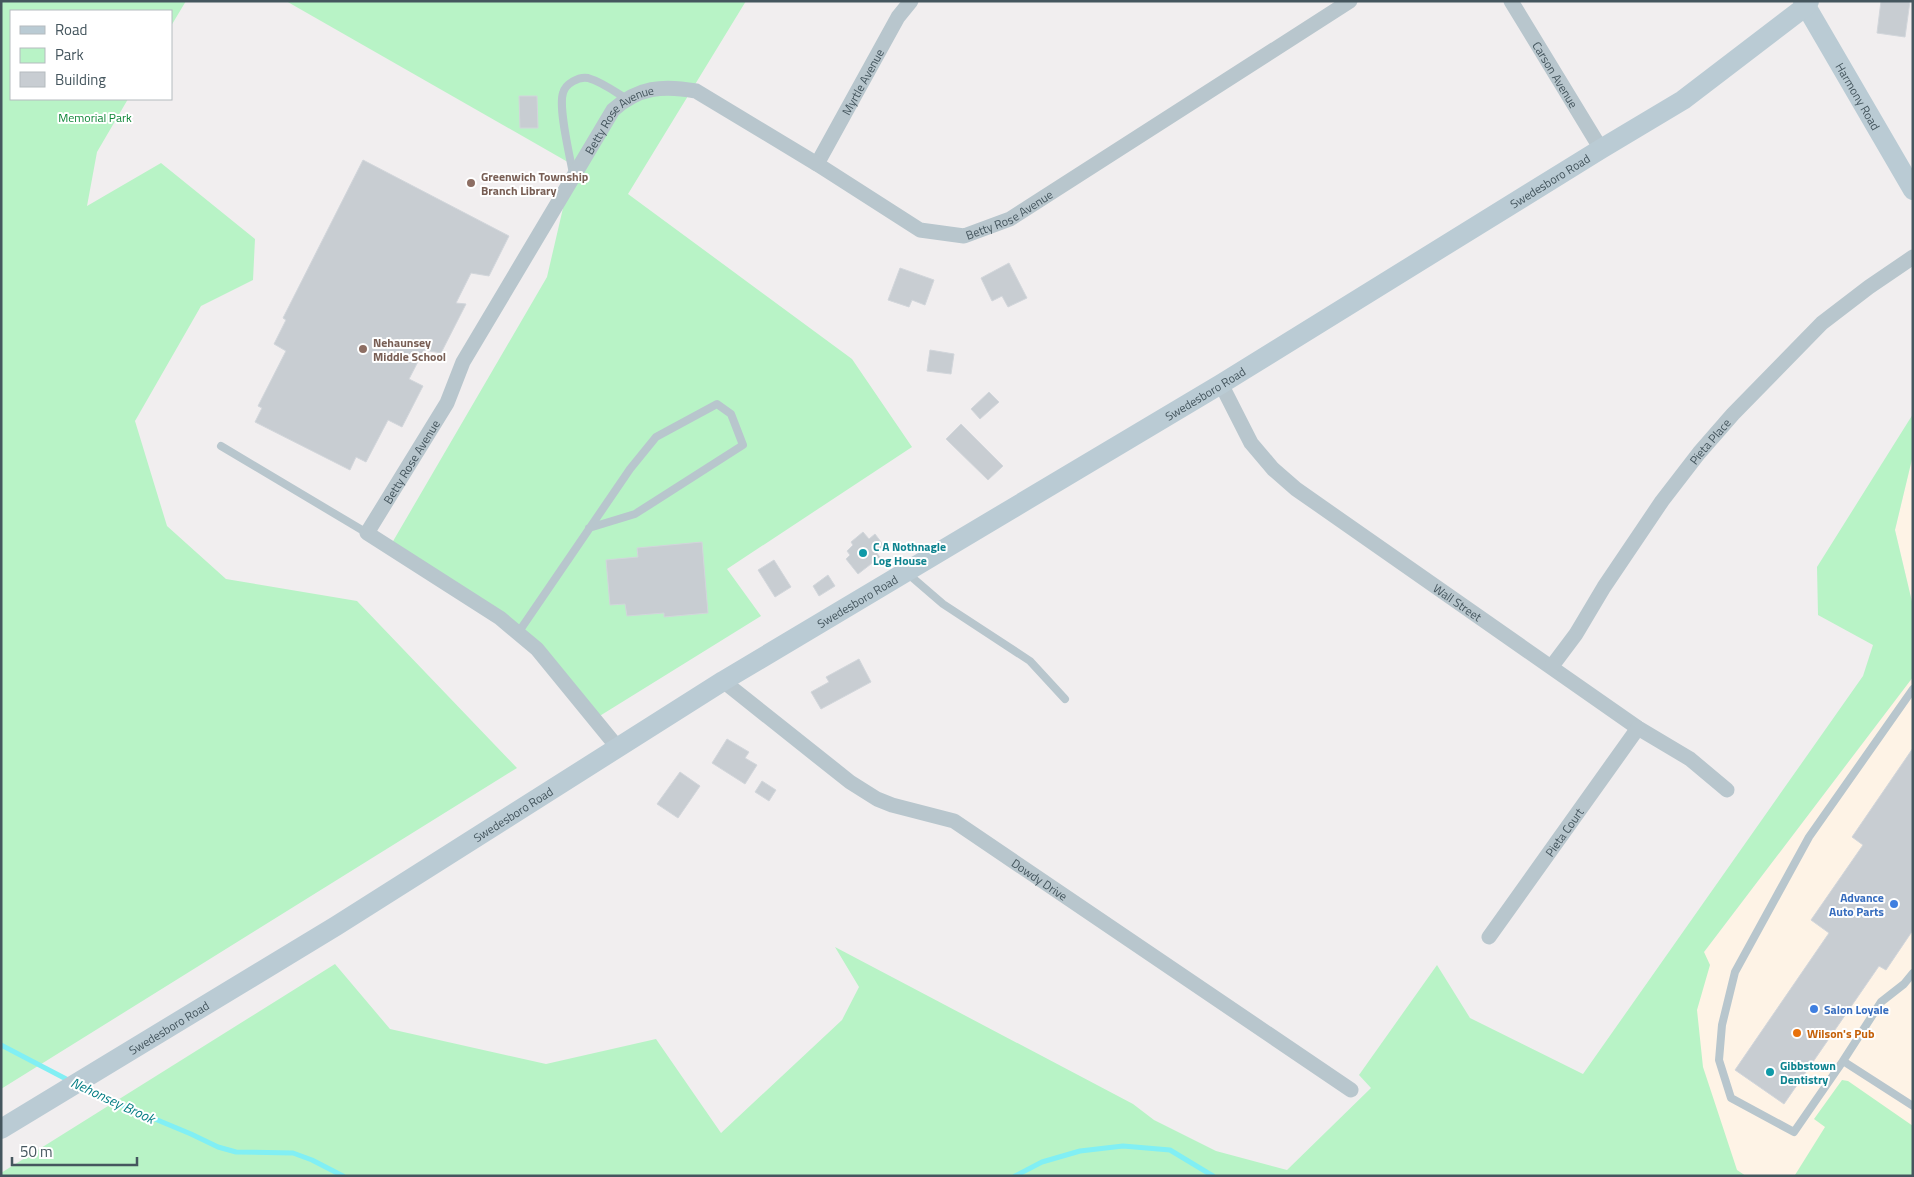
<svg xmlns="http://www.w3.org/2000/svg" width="1914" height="1177" viewBox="0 0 1914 1177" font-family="'Titillium Web',sans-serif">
  <rect width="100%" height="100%" fill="#f1eeef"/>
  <path fill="#fef3e6" d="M1913,455v151l-18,-76z
    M1913,677v499h-236l2,-191z"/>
  <path fill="#b8f3c6" d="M1,1h185l-15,25v-15h-160v88h117l-31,53 -10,54 74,-43 94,76 -2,41 -52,26 -66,115 32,105 59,53 131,22 160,167 -516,321z
    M286,1h460l-118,193 224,165 60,88 -185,122 34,47 -163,101 -74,-86 -132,-88 155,-266 26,-112z
    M1913,414v41l-18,75 18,76v71l-209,275 6,13 -13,45 6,57 34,103 9,6h-1745v-3l334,-209 55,65 156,35 110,-25 65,94 121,-113 17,-33 -24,-40 298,157 21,16 62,31 71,19 84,-82 -12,-13 78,-110 33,53 113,56 280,-398 10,-31 -55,-30 -1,-48z
    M1842,1080l6,1 65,45v50h-121l3,-1 30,-48 -11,-8z"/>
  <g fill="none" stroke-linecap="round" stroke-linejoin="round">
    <path stroke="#81eff4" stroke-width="5" d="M1,1045l69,36
      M82,1087l25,12 84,35 27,13 18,5 57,1 19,7 31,16
      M1015,1176l27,-14 38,-11 43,-5 47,4 43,26"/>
  </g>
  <path fill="#c8cdd2" stroke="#d2d6db" d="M1881,1h29l-5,36 -28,-4z
    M519,96h18l1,32h-18z
    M363,160l146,76 -20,40 -18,-3 -15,30 10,1 -25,49 -17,-3 -15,29 14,7 -21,41 -14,-7 -22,42 -10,-5 -6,13 -95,-48 7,-14 -4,-2 28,-55 -12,-7 12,-24 -3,-2z
    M1009,263l18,35 -19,9 -6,-11 -10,5 -11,-23z
    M900,268l34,12 -9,25 -13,-5 -3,7 -21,-7z
    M930,350l24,4 -3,20 -24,-3z
    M989,392l10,10 -19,17 -9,-10z
    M961,424l42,42 -15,14 -42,-41z
    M863,532l6,7 6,-5 9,12 -8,6 4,5 -22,17 -12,-15 4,-4 -3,-4 6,-6 -2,-3z
    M702,542l6,71 -44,4v-4l-37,3 -2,-12 -15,1 -4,-45 32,-3 -1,-9z
    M774,560l17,27 -16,10 -17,-27z
    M828,575l7,11 -16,10 -6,-10z
    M859,659l12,23 -50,27 -10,-17 18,-10 -3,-5z
    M727,739l22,13 -4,6 12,7 -12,19 -33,-21z
    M1913,748v182l-27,40 -7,-4 -95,138 -49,-34 94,-137 -18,-13 52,-75 -11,-8z
    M680,772l20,14 -22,32 -21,-14z
    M762,781l14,9 -7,11 -14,-9z"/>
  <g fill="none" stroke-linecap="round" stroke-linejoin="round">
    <path stroke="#b8c6cd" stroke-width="8" d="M573,174c-3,-18 -15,-66 -10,-81 2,-9 16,-17 25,-15 14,4 26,13 37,20
      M221,446l146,87
      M907,573l36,31 87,57 35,38
      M518,633l112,-164 26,-32 61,-33 14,10 12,31 -108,69 -46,14
      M1913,973l-9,11 -23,18 -38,59 70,45
      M1843,1061l-49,71 -63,-34 -12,-38 3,-35 13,-53 74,-135 104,-148"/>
    <g stroke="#b8c6cd" stroke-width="15">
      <path id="s1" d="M1511,1l90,148"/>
      <path id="s2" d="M817,164l81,-147 13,-16"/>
      <path id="s3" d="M1221,384l30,59 22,26 23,20 342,239 52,31 37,31"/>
      <path id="s4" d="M1552,666l24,-32 28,-47 58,-86 37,-48 34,-39 89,-91 47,-36 44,-30"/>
      <path id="s5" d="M723,681l127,101 27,17 15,6 62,16 397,269"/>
      <path id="s6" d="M618,748l-81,-99 -37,-31 -133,-85 80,-130 16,-41 150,-252c25,-23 50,-25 83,-19l121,73 103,66 44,6 46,-17 340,-218"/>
      <path id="s7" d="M1489,937l149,-209"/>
    </g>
    <g stroke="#bacbd4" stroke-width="20">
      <path id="s8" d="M1803,1l110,189"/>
      <path id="s9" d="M1,1129l335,-203 387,-245 498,-297 380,-235 82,-49 123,-94 3,-5"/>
    </g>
  </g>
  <g fill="#8d6e63" stroke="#fff" stroke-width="2">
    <circle cx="471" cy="183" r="5"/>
    <circle cx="363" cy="349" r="5"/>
  </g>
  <g fill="#0f9aa8" stroke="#fff" stroke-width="2">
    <circle cx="863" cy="553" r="5"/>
    <circle cx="1770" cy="1072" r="5"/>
  </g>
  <g fill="#3f7fe0" stroke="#fff" stroke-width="2">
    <circle cx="1894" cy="904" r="5"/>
    <circle cx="1814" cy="1009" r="5"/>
  </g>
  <circle fill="#e8710a" stroke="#fff" stroke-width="2" cx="1797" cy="1033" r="5"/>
  <g text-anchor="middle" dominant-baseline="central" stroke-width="4" stroke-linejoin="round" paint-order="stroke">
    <g font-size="12" fill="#45565e" stroke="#fff">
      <text stroke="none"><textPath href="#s1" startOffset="86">Carson Avenue</textPath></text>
      <text stroke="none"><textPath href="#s2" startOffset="94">Myrtle Avenue</textPath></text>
      <text stroke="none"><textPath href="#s8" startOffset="110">Harmony Road</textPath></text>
      <text stroke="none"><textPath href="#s6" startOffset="822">Betty Rose Avenue</textPath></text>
      <text stroke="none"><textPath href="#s9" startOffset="1816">Swedesboro Road</textPath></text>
      <text stroke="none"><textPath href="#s6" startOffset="1271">Betty Rose Avenue</textPath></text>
      <text stroke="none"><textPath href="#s9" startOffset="1411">Swedesboro Road</textPath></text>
      <text stroke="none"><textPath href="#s4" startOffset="275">Pieta Place</textPath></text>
      <text stroke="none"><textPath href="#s6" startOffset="418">Betty Rose Avenue</textPath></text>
      <text stroke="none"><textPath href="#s9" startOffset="1006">Swedesboro Road</textPath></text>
      <text stroke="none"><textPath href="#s3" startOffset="328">Wall Street</textPath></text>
      <text stroke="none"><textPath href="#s9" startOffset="601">Swedesboro Road</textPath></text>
      <text stroke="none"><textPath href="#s7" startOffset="129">Pieta Court</textPath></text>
      <text stroke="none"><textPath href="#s5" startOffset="378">Dowdy Drive</textPath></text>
      <text stroke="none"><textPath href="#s9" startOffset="196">Swedesboro Road</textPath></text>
    </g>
    <g font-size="12" fill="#0e8637" stroke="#fff">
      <text x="95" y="117">Memorial Park</text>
    </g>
    <g font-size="12" font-weight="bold" fill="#785e54" stroke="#fff" text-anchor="start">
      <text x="481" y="176">Greenwich Township<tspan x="481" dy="14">Branch Library</tspan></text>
      <text x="373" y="342">Nehaunsey<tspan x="373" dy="14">Middle School</tspan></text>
    </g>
    <g font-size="12" font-weight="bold" fill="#0d838f" stroke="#fff" text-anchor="start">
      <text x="873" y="546">C A Nothnagle<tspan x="873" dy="14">Log House</tspan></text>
      <text x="1780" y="1065">Gibbstown<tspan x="1780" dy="14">Dentistry</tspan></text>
    </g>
    <g font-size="12" font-weight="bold" fill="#366cbe" stroke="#fff" text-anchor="end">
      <text x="1884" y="897">Advance<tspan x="1884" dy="14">Auto Parts</tspan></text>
      <text x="1824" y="1009" text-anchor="start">Salon Loyale</text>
    </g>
    <g font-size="12" font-weight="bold" fill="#c56008" stroke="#fff" text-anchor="start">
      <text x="1807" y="1033">Wilson's Pub</text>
    </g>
    <g font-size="14" font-style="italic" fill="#057e84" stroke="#fff">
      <text transform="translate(113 1100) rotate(25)">Nehonsey Brook</text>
    </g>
  </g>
  <rect width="1914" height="1177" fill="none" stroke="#45565e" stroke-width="5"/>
  <rect x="10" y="10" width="162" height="90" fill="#ffffff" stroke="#b5bbbf"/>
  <rect x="20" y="26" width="25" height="8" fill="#bacbd4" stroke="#b5bbbf"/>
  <text x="55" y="35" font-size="15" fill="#45565e">Road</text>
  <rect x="20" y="48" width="25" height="15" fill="#b8f3c6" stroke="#b5bbbf"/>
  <text x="55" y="60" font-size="15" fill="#45565e">Park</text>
  <rect x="20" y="72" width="25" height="15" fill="#c8cdd2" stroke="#b5bbbf"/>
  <text x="55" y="85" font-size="15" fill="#45565e">Building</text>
  <path d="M12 1157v8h125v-8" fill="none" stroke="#45565e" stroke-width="2.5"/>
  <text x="20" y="1157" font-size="15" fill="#45565e" stroke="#ffffff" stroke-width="4" paint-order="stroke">50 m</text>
</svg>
